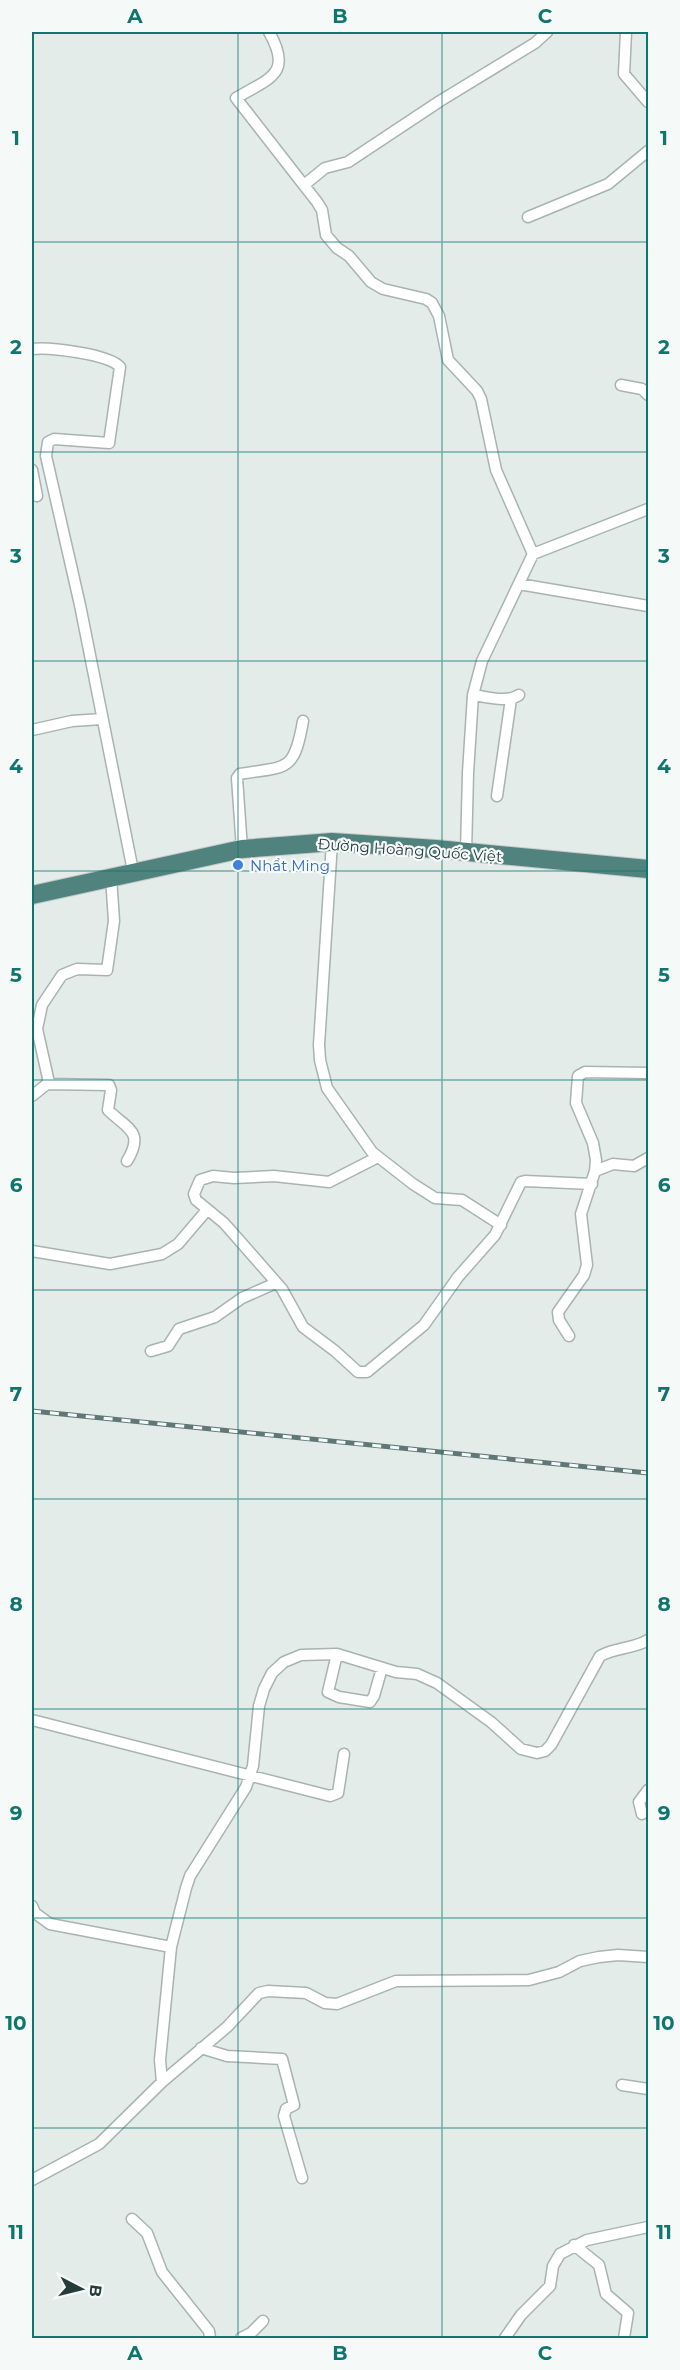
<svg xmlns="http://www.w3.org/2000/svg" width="680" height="2370" viewBox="0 0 680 2370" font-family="Montserrat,sans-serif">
  <rect width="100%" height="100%" fill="#e4ecea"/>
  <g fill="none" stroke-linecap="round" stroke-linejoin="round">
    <defs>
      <path id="minor" d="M269,32c24,42 1,46 -33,66l81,104 5,8 4,25 11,13 12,8 22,26 12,7 43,10 6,4 7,13 9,44 29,31 4,8 15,71 37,84
        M626,32l-2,42 24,28
        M304,185l21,-17 23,-6 92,-61 95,-58 12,-11
        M528,217l80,-33 40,-33
        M32,349c17,-2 77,5 88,18l-11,76 -55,-4 -6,3 -2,14 34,149 53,266
        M621,385l21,4 6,6
        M32,470l5,26
        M519,584l129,22
        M473,695c15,2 34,8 46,0
        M32,730l40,-9 30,-2
        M497,796l14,-97
        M332,842l-13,203 1,15 7,28 45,64 41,32 22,14 27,2 39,25
        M242,849l-5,-71 3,-4c47,-8 54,-1 63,-53
        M466,852l2,-79 5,-78 9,-34 51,-107 115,-45
        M47,1084l62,1 2,5 -3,20c19,19 37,21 19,51
        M32,1096l15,-12 1,-6 -11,-49 5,-24 20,-30 15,-6 30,1 7,-49 -3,-44
        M378,1157l-49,25 -55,-6 -40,2 -21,-2 -13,4 -6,14 2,6 28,23 58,66 21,38 32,24 23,21h9l57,-47 34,-48 37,-42 26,-53 4,-1 67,3
        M595,1171l18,-7 21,2 14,-8
        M32,1251l78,13 52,-10 16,-10 29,-34
        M569,1336l-10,-16 -1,-8 26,-37 3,-10 -6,-51 14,-43 1,-11 -3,-17 -17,-40 2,-27 7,-4 63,1
        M151,1351l17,-5 11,-17 36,-12 27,-19 34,-15
        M337,1654l-9,38 11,5 31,5 4,-6 8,-28
        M32,1720l298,76 8,-3 6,-39
        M642,1814l-3,-12 9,-12
        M32,1906l3,7 15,11 121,23
        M201,2048l26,8 55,3 12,46 -8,4 -2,7 18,62
        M162,2082l-2,-22 11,-113 15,-59 4,-12 56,-89 7,-21 6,-60 5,-17 8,-16 12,-11 17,-7 36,-1 59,18 21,2 20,9 54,39 30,27 16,4 8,-2 6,-6 49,-89c15,-9 34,-7 48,-16
        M622,2085l26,4
        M32,2180l67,-36 63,-62 65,-55 32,-34 9,-2 38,2 19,10 12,1 59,-23 133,-1 30,-8 21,-11 19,-4 19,-2 30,2
        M132,2219l15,14 15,39 47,59 1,7
        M574,2245l25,20 7,29 22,19 -4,25
        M241,2338l10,-5 12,-12
        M505,2338l16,-23 29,-29 3,-20 7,-12 27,-14 61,-13"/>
      <path id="trunk" d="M32,895l210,-46 90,-7 104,7 212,20"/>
    </defs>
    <use href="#minor" stroke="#a7b4b1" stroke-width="13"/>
    <use href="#trunk" stroke="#c2c9c8" stroke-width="20"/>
    <use href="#minor" stroke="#fff" stroke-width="10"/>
    <use href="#trunk" stroke="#50827e" stroke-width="18"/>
    <defs>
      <path id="rail" d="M32,1411l616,62"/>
    </defs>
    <use href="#rail" stroke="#607875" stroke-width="5"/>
    <use href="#rail" stroke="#f5f9f8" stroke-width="3" stroke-dasharray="9" stroke-linecap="butt"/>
  </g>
  <path fill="none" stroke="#0f766e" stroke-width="1.5" stroke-opacity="0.55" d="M238,32v2306M442,32v2306M32,242h616M32,452h616M32,661h616M32,871h616M32,1080h616M32,1290h616M32,1499h616M32,1709h616M32,1918h616M32,2128h616"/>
  <circle fill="#3f7fe0" stroke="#f5f9f8" stroke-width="2" cx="238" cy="865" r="6"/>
  <g text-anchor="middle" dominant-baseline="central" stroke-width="4.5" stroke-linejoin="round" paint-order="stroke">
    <g font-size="15" fill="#253d39" stroke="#f5f9f8">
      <text transform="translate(410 850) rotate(4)">Đường Hoàng Quốc Việt</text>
    </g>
    <g font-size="15" fill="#366cbe" stroke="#f5f9f8" text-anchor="start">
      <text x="250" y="865">Nhẩt Ming</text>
    </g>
  </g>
  <rect width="680" height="2370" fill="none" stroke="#f5f9f8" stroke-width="66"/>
  <g transform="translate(81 2289) rotate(97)" stroke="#f5f9f8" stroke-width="4.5" paint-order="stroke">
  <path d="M0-4.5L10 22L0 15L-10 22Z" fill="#253d39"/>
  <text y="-9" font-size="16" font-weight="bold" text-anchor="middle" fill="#253d39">B</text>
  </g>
  <rect x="33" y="33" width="614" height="2304" fill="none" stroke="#0f766e" stroke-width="2"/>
  <g font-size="20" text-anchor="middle" font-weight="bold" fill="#0f766e">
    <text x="135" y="23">A</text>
    <text x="340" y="23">B</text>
    <text x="545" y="23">C</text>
    <text x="16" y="145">1</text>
    <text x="664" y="145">1</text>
    <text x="16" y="354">2</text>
    <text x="664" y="354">2</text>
    <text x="16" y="563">3</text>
    <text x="664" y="563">3</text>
    <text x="16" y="773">4</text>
    <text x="664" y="773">4</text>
    <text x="16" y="982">5</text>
    <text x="664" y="982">5</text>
    <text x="16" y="1192">6</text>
    <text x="664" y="1192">6</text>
    <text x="16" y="1401">7</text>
    <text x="664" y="1401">7</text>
    <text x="16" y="1611">8</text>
    <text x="664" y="1611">8</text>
    <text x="16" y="1820">9</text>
    <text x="664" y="1820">9</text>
    <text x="16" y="2030">10</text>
    <text x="664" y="2030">10</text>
    <text x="16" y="2239">11</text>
    <text x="664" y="2239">11</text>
    <text x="135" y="2360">A</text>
    <text x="340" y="2360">B</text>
    <text x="545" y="2360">C</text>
  </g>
</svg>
